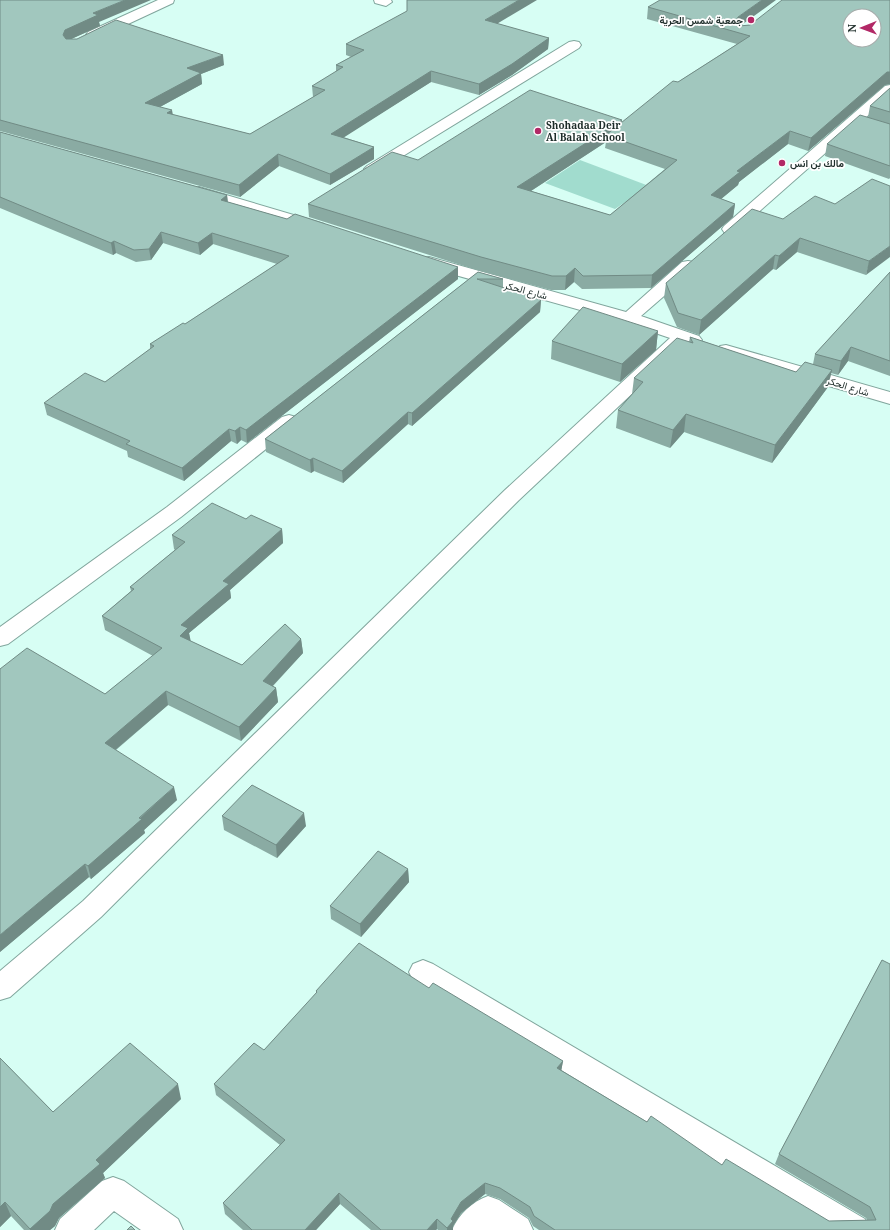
<svg xmlns="http://www.w3.org/2000/svg" width="890" height="1230" viewBox="0 0 890 1230" font-family="'Noto Serif',Vazirmatn,serif">
  <rect width="100%" height="100%" fill="#d7fef4"/>
  <path fill="#a1dcce" d="M580,160l69,26 -34,23 -70,-26z"/>
  <g fill="none" stroke-linecap="round" stroke-linejoin="round">
    <defs>
      <path id="minor" d="M158,0h16l-1,3 -75,35h-10l-2,-3 2,-3z
        M374,0h17l1,2 -6,4 -11,-3z
        M574,41l5,1 2,3 -2,3 -202,124h-10l-3,-3 3,-3 202,-124z
        M890,85v11l-154,136 -6,2 -6,-2 -2,-3 2,-3 161,-140z
        M199,187l125,37 2,3 -2,3 -6,2 -125,-37 -2,-3 2,-3z
        M429,257l197,55 56,-50 6,-1 6,1 2,4 -2,4 -53,46 58,20 3,4 -3,4 -6,1 -7,-2 -167,157 -418,417 -91,80 -10,3v-29l83,-70 422,-411 165,-152 -47,-16 -200,-56 -2,-4 2,-4z
        M726,345l164,47v12l-170,-50 -3,-4 3,-4z
        M289,415l7,2 3,4 -3,4 -115,92 -173,127 -8,2v-19l167,-120 115,-90z
        M423,960l10,4 432,255 5,11h-45l-412,-250 -4,-8 4,-8z
        M113,1177l11,4 54,38 5,11h-42l-27,-19 -20,19h-39l5,-11 42,-38z
        M488,1196l11,4 29,19 5,11h-81c7,-16 20,-28 36,-34z"/>
    </defs>
    <use href="#minor" stroke="#81a69d" stroke-width="2"/>
    <use href="#minor" fill="#fff" fill-rule="evenodd"/>
  </g>
  <path fill="#8aaba3" fill-rule="evenodd" d="M0,0l99,22 1,4 -29,13 153,26 -23,9 1,10 -42,23 13,8 77,19 63,-37 -1,-11 24,-14v-7l15,-8 -5,-2v-11l151,-20 52,14 -1,11 -36,26 -33,20 -48,-13 -88,55 31,10v12l-44,26 -51,-19 -39,31 -240,-66z
    M890,0v84l-5,1 -77,66 -20,-7 -49,38 -1,3 -17,14 14,5 -2,13 -82,71 -69,1 -8,-7 -9,8h-14l-71,-19 -171,-54 -1,-13 110,-44 204,-40 -1,3 57,-41 59,-38 -90,-25 1,-12 93,19 9,-1zM606,142l-1,6 60,21 -55,46 -79,-24z
    M890,88v90l-1,1 -64,-23 2,-12 41,-27 2,-11z
    M0,132l227,63 1,7 59,17 171,48v12l-211,164 -6,-3 -4,4 -6,-3 -47,40 -56,-24 -1,-6 -80,-36 -3,-12 61,-21 45,-33v-5l35,-20 92,-60 -64,-20 -13,11 -37,-12 -12,17 -15,2 -20,-9 -3,2 -113,-47z
    M890,186l-24,89 -69,-23 -21,18 -3,-1 -74,66 -22,-8 -13,-29 2,-15 117,-64 52,-15z
    M478,272l25,7v9l38,12 -1,12 -128,114 -4,-2 -65,59 -29,-12 -3,2 -45,-21 -1,-13z
    M890,272v104l-42,-15 -10,14 -7,-2 -3,14 -56,76 -88,-31 -14,16 -54,-20 2,-18 14,-16 2,-16 55,-36 1,-5 106,35 17,-8 2,-10z
    M658,331l-2,19 -36,32 -69,-23 1,-18z
    M246,519l36,10 1,14 -53,47 1,8 -42,35 1,8 52,24 59,-26 2,14 -30,33 3,2 2,14 -37,39 -73,-36 -52,45 61,50 -33,30 1,3 -54,46 -2,-2 -89,75 105,-258 48,-38 -48,-26 -3,-14 29,-25 -1,-4 45,-37 -1,-1 -2,-14z
    M222,816l84,10 -29,32 -53,-28z
    M408,869l1,13 -48,55 -30,-18 -1,-13z
    M882,960l8,270h-351l-6,-4 -4,-8 -29,-19 -15,-5 -24,19 -8,13v4h-15l-1,-1 -1,1h-65l-31,-26 -24,26h-73l-18,-16 -2,-11 57,-58 -64,-50 -2,-11 50,-34 52,-56v-3l113,-3 134,73 -2,10 86,51 75,43 107,56 38,-1 -1,-2 -91,-54 4,-10z
    M0,1058l53,54 128,-13 -78,74 2,5 -46,40 -4,8 -5,4h-26l-13,-14 -11,11z"/>
  <path fill="#718b85" d="M125,0h26l-52,22 1,4 -33,15 -4,-6 2,-5 28,-17z
    M519,0h18l-52,31v-11z
    M762,0h14l-40,29 -1,-7 3,-5z
    M549,38l-1,11 -36,26 -33,20v-11z
    M223,55l1,10 -23,9 1,10 -55,30 -2,-11 42,-35z
    M431,71v11l-99,63 -1,-11z
    M887,72h3v12l-5,1 -77,66 3,-13z
    M172,110l2,11 -7,-8z
    M622,120l-1,12 -15,3v7l-89,58v-13z
    M790,131l-2,13 -49,38 -1,3 -29,24 2,-14 26,-24z
    M374,147v12l-44,26v-11z
    M278,154l1,12 -39,31 -1,-12z
    M227,195l1,12 -7,-7z
    M735,204l-2,13 -82,71 1,-13z
    M161,232l2,11 -12,17 -2,-11z
    M212,233l1,11 -13,11 -2,-12z
    M800,238l-3,14 -21,18 3,-14z
    M114,241l2,12 -3,2 -2,-12z
    M890,246v11l-24,18 3,-14z
    M775,255l-2,14 -74,66 2,-15z
    M458,267v12l-211,164 -1,-13z
    M575,268l-1,14 -9,8 1,-14z
    M541,300l-1,12 -128,114v-13z
    M658,331l-2,19 -36,32 2,-18z
    M851,347l-3,14 -10,14 3,-14z
    M832,370l-4,17 -56,76 3,-18z
    M408,412v12l-65,59 -1,-12z
    M686,414l-2,18 -14,16 3,-18z
    M240,427l1,13 -4,4 -2,-13z
    M229,429l2,12 -47,40 -2,-13z
    M313,458l1,13 -3,2 -1,-13z
    M282,529l1,14 -53,47 1,8 -42,35 2,9 -11,-6 1,-11 42,-44z
    M301,639l2,14 -39,42 -1,-14z
    M276,688l2,14 -37,39 -2,-14z
    M166,691l2,14 -60,51 -3,-13z
    M174,787l3,13 -33,30 1,3 -54,46 -3,-13z
    M304,813l2,13 -29,32 -1,-13z
    M85,864l4,13 -89,75v-17z
    M408,869l1,13 -48,55 -1,-13z
    M563,1061l-2,11 -4,-4z
    M178,1084l3,15 -78,74 2,5 -46,40 -4,8 -5,4h-20v-1l23,-25 43,-44z
    M485,1183v11l-24,19 -8,13v4h-6v-2l4,-9 10,-17z
    M339,1193l1,11 -24,26h-11z
    M5,1202l6,14 -11,11v-20z
    M437,1219v10l-1,1h-9z"/>
  <path fill="#a1c7be" stroke="#718b85" fill-rule="evenodd" d="M0,0h125l-32,13 5,2 -33,15 -2,5 3,4h11l39,-19 107,35 -36,13 14,5 -56,30 27,7 -5,3 83,21 75,-44 -13,-4 31,-19 -7,-2 28,-15 -18,-6 61,-33v-11h112l-34,20 64,18 -37,26 -33,20 -48,-13 -100,63 43,13 -44,27 -52,-20 -39,31 -239,-65z
    M660,0h102l-24,17 -3,5 4,4 11,-1 32,-25h108v72h-3l-76,66 -21,-7 -53,40 3,1 -29,23 24,9 -83,71 -69,1 -8,-8 -9,8h-14l-71,-19 -173,-53 84,-52 26,8 112,-70 92,30 -105,67 93,28 67,-55 -71,-25 67,-54 5,1 72,-46 -102,-29zM850,16h24v24h-24z
    M890,88v24l-20,-6z
    M860,115l30,9v42l-63,-22z
    M0,132l227,63 -6,5 66,19 8,-5 163,53 -212,163 -6,-3 -5,4 -6,-2 -47,39 -56,-24 4,-3 -86,-38 41,-30 20,9 49,-36 -4,-2 33,-21 2,1 104,-68 -77,-23 -14,10 -37,-11 -12,17 -15,1 -20,-9 -3,2 -111,-46z
    M872,179l18,7v60l-21,15 -69,-23 -21,18 -4,-1 -74,65 -23,-7 -12,-30 86,-74 31,10 32,-23 20,8z
    M478,272l25,7h-26l64,21 -129,113 -4,-1 -66,59 -29,-13 -3,2 -45,-21z
    M890,272v89l-39,-14 -10,14 -26,-7z
    M583,307l75,24 -36,33 -70,-23z
    M690,337l106,35 9,-10 27,8 -57,75 -89,-31 -13,16 -55,-20 25,-28 -9,-4 43,-40 16,5z
    M212,503l34,16 5,-4 31,14 -59,52 6,3 -48,41 7,3 -8,8 62,29 43,-41 16,15 -38,42 13,7 -37,39 -73,-36 -61,52 69,44 -35,31 3,1 -54,47 -3,-2 -85,71v-266l27,-21 78,46 57,-46 -60,-32 32,-27 -4,-2 55,-45 -13,-7z
    M252,785l52,28 -28,32 -54,-29z
    M378,851l30,18 -48,55 -30,-18z
    M359,943l70,45 4,-5 130,78 -6,7 90,54 4,-6 71,49 4,-6 103,62 47,-1 -6,-13 -91,-53 103,-194 8,4v266h-335l-21,-14 -4,-9 -30,-19 -15,-5 -24,19 -10,17 2,2 -6,7 -10,-9 -10,11h-46l-42,-37 -34,37h-53l-29,-27 62,-63 -71,-56 40,-41 10,7 53,-58 -1,-1z
    M130,1043l48,41 -82,76 4,4 -47,40 -3,7 -20,18 -25,-27 -5,5v-149l53,54z
    M131,1226l4,4h-8z"/>
  <g fill="#b22866" stroke="#fff" stroke-width="1.5">
    <circle cx="751" cy="20" r="4"/>
    <circle cx="538" cy="131" r="4"/>
    <circle cx="782" cy="163" r="4"/>
  </g>
  <g text-anchor="middle" dominant-baseline="central" stroke-width="3.5" stroke-linejoin="round" paint-order="stroke">
    <g font-size="10" font-weight="bold" fill="#1e2d2a" stroke="#fff" text-anchor="start">
      <text x="743" y="20" text-anchor="end">جمعية شمس الحرية</text>
      <text x="546" y="125">Shohadaa Deir<tspan x="546" dy="12">Al Balah School</tspan></text>
      <text x="790" y="163">مالك بن انس</text>
    </g>
    <g font-size="10" fill="#1e2d2a" stroke="#fff">
      <text transform="translate(526 290) rotate(15)">شارع الحكر</text>
      <text transform="translate(848 386) rotate(17)">شارع الحكر</text>
    </g>
  </g>
  <g transform="translate(862 28) rotate(269)"><circle r="19" fill="#ffffff" stroke="#a5abaa"/>
  <path d="M0-3L7 15L0 10L-7 15Z" fill="#b22866"/>
  <text y="-6" font-size="11" font-weight="bold" text-anchor="middle" fill="#1e2d2a">N</text>
  </g>
</svg>
